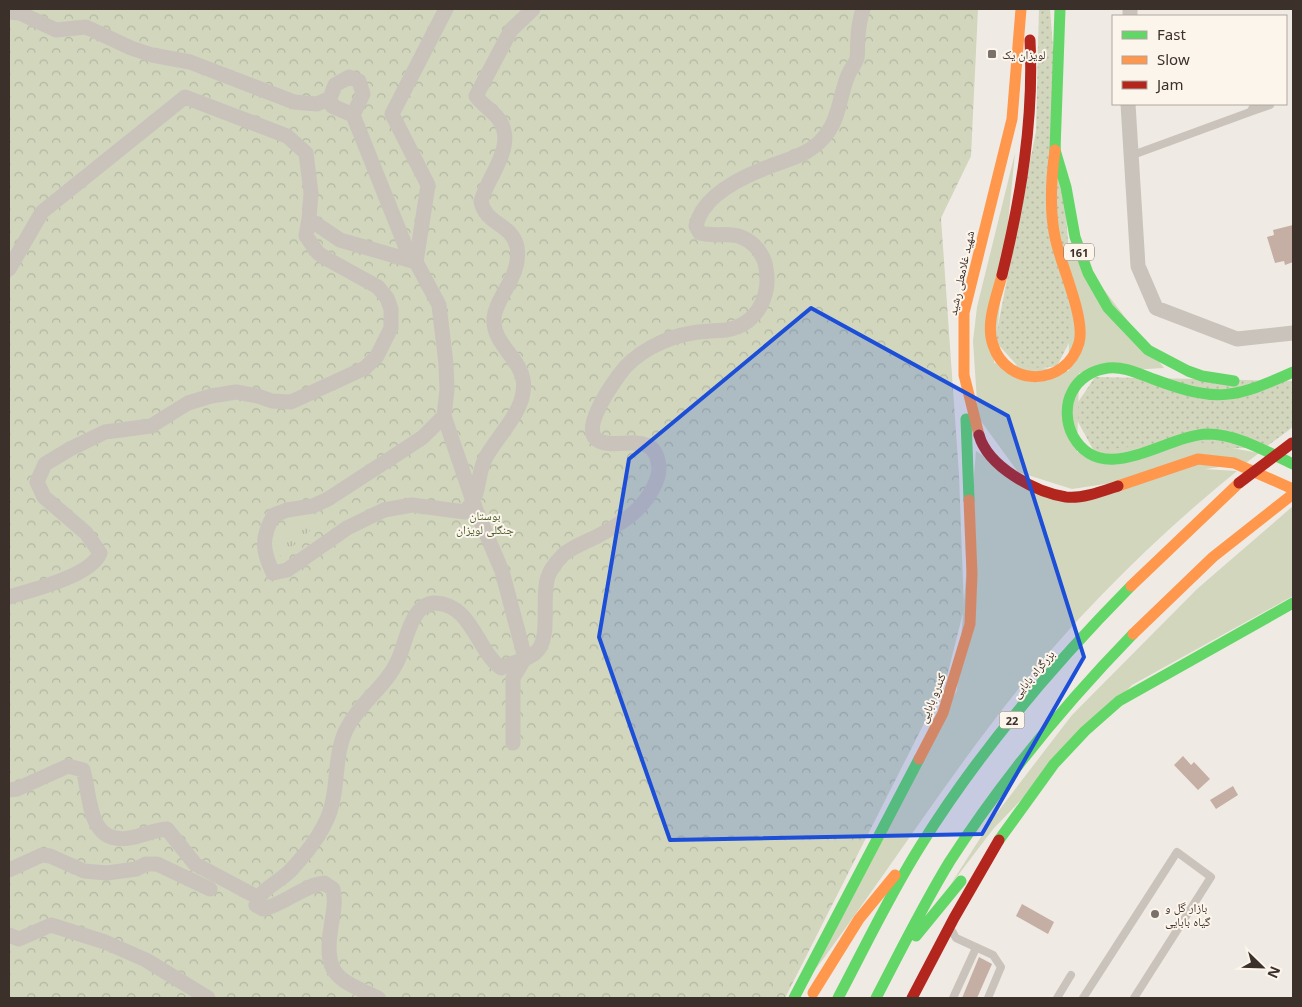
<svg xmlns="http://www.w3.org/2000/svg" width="1302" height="1007" viewBox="0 0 1302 1007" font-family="'Noto Sans','Noto Naskh Arabic',sans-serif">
  <defs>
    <pattern id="grass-dots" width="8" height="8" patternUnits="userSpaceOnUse" patternTransform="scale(1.25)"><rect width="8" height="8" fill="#d1d6bd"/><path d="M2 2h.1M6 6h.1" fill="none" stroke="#b4b8a3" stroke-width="1.8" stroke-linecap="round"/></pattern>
    <pattern id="forest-crowns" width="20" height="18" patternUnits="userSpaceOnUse" patternTransform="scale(1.25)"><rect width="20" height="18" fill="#d1d6bd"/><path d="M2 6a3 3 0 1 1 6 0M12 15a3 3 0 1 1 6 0" fill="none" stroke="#b4b8a3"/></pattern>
    <pattern id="park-tufts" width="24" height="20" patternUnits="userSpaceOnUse" patternTransform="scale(1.25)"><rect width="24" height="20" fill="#d1d6bd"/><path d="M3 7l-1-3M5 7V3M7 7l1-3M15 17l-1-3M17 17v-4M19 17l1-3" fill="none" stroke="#b4b8a3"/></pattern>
  </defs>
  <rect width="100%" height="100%" fill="#f0eae4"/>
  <path fill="url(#grass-dots)" d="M1039,9h11l25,322 -18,35 -35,5 -27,-30 41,-210z
    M1095,377l198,4v46l-27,20 -140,6 -32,-2 -22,-40z"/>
  <path fill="url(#forest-crowns)" d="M9,9h969l-7,147 -30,62 18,257 5,134 -18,71 -161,318h-776z"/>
  <path fill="url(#park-tufts)" d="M310,514l7,10 -36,33 -11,-18 16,-8z"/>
  <path fill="#d1d6bd" d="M1015,153l-21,210 75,8 -1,-128 96,125 -85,5 -2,79 116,-11 66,12 -13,10 -174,26 -54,-17 -40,-55 -5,-76 4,-34z
    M976,451l71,47 140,-30 50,3c-79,64 -153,137 -217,216 -77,96 -143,202 -218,300l155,-297z
    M1293,506v90l-161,89 -138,143 -45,59 44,-69 79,-103 125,-126z"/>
  <path fill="#c5aea4" d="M1293,225v37l-8,3 -1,-4 -9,2 -8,-26 7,-2 -1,-5z
    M1183,756l8,9 3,-3 16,17 -12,11 -24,-25z
    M1233,786l5,9 -22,14 -6,-9z
    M1022,904l32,18 -6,12 -32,-18z
    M979,957l13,7 -15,34h-15z"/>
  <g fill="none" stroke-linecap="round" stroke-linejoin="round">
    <path stroke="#cac3bc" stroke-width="8" d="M1250,112l20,-7
      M1130,156l120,-44 5,-8
      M952,931l4,7 37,17 8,12 -13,31
      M953,998l23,-50
      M1057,998l14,-23
      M1083,998l94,-146 34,25 -77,121"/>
    <path stroke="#cac3bc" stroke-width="15" d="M9,12l11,1 36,17 30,-3 45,21 21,7 38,7 104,40 23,2 13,-6
      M1130,16v-7
      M1128,104l10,162 18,42 81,31 56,-6
      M353,115l-21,-9 -2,-8 5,-13 14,-8 10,4 4,13 -10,21 52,130 11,17
      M416,262l12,-77 -36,-71 54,-105
      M9,269l33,-57 143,-115 102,39 19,17 5,40 -2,26 31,21 76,22 23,43 7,59 1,26 -3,26 32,94 26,61 23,87 -12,20v65
      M444,416l-21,21 -21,14 -74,48 -15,7 -26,4 -13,5c-13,22 -12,35 -1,58l14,-3 60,-42 37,-18 28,-5 53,7c18,-21 10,-34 21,-55 13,-24 42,-48 37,-78 -4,-22 -31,-36 -29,-61 2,-22 28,-42 23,-71 -5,-24 -32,-22 -36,-46 7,-25 35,-54 19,-80 -6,-10 -17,-15 -24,-25l35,-66 22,-21
      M9,597c23,-7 82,-21 91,-44l-14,-20 -42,-36 -7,-15 8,-18 25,-15 35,-17 46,-6 37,-23 23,-7 25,-4 22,4 14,5 19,1 74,-34 12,-12 14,-28v-19l-4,-11 -9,-11 -51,-28 -9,-6 -12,-17 3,-17
      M9,790l8,-1 51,-23 15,4c8,26 4,75 46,68 13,-2 25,-8 38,-9l28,35 62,33
      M9,870l33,-15 8,1 34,15 23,2 29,-4 10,-5h11l53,25
      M9,935l10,4 32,-14 54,17 41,18 62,38
      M378,998c-40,-19 -55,-22 -47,-71 2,-14 5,-24 2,-38l-9,-6c-22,3 -39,21 -61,26l-7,-4c3,-15 23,-23 34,-34 16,-17 37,-43 42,-67 6,-24 3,-51 14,-74 13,-27 40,-43 52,-70 8,-17 13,-57 37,-57 37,1 42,48 66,65 10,-5 26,-8 34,-15 19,-14 3,-62 16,-83 3,-5 8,-11 12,-15 9,-8 22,-13 33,-18 22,-12 44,-24 56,-47 4,-7 7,-15 7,-22 -3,-41 -40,-17 -60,-27 -20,-10 12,-55 20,-66 15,-22 47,-38 73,-42 12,-2 23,-2 34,-3 31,-5 45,-34 40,-62 -2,-14 -12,-26 -25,-31 -13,-5 -27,0 -41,-4l-4,-7c6,-29 42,-47 67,-57 24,-10 50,-14 65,-37 11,-15 12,-36 19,-54 2,-7 8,-13 10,-20 1,-6 0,-13 1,-19 0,-11 2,-20 5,-30"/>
    <path stroke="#63d668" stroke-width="11" d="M1060,9l-5,141 11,37 9,50 13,36 20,35 40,42 40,21 14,5 32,5
      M1293,372c-58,26 -75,31 -137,8 -15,-5 -31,-14 -48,-12 -15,2 -29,10 -36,24 -7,13 -6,31 1,44 30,53 92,-1 135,-2 29,0 59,18 85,30
      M966,419l3,81
      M999,840l55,-76 31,-33 34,-30 174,-98
      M916,936l45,-55
      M794,998l125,-239
      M838,998c27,-51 52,-104 83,-153 59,-95 132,-180 210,-259
      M876,998c24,-46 47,-93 74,-137 53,-82 115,-157 183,-227"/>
    <path stroke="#ff974d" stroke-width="11" d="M1002,275c-5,21 -17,48 -9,70 14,43 73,42 86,-2 7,-25 -19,-79 -24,-106 -6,-29 -4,-58 0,-87
      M979,435l-15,-60v-62l48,-194 9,-110
      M1118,486l80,-27 36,4 59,26
      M1131,586l108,-103
      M1133,634l80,-77 80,-63
      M919,759l24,-46 27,-89 2,-50 -3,-74
      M813,993l46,-74 36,-44"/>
    <path stroke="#b3261e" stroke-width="11" d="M1002,275c19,-78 32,-155 28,-235
      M979,435c9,32 56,57 87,62 16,2 37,-6 52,-11
      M912,998l42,-80 45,-78"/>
    <path stroke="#b3261e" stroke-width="11" d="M1239,483l53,-40"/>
  </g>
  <path fill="#1d4ed8" fill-opacity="0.2" stroke="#1d4ed8" stroke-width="4" stroke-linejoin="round" d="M811,308l197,108 76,241 -102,177 -312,6 -71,-203 30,-178z"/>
  <g fill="#7b716b" stroke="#fcf5ec" stroke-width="2">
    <rect x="987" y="49" width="10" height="10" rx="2.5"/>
    <circle cx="1155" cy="914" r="5"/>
  </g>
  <g text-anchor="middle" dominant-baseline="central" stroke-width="4" stroke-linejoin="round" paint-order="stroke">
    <g fill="#fcf5ec" stroke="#766b64" stroke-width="1">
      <rect x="1064" y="243.5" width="30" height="17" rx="4"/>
      <rect x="999.5" y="711.5" width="25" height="17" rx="4"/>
    </g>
    <g font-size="11" font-weight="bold" fill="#3c302a">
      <text x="1079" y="252">161</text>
      <text x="1012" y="720">22</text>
    </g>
    <g font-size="12" fill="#3c302a" stroke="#fcf5ec" text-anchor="start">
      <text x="1002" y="54">لویزان یک</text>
      <text x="1165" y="907">بازار گل و<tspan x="1165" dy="14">گیاه بابایی</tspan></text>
    </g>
    <g font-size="12" fill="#3c302a" stroke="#fcf5ec">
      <text transform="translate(961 273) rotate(-78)">شهید غلامعلی رشید</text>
      <text transform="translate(1033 674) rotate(-50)">بزرگراه بابایی</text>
      <text transform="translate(932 698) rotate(-68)">کندرو بابایی</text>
    </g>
    <g font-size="12" fill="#495d2b" stroke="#fcf5ec">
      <text x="485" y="515">بوستان<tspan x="485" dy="14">جنگلی لویزان</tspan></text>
    </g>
  </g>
  <rect width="1302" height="1007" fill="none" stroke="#3c302a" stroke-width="20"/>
  <rect x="1112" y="15" width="175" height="90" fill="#fcf5ec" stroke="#afa69e"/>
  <rect x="1122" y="31" width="25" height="8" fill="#63d668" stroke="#afa69e"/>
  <text x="1157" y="40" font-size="15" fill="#3c302a">Fast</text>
  <rect x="1122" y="56" width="25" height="8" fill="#ff974d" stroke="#afa69e"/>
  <text x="1157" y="65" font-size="15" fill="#3c302a">Slow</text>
  <rect x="1122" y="81" width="25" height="8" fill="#b3261e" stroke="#afa69e"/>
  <text x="1157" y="90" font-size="15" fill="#3c302a">Jam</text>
  <g transform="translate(1262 967) rotate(113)" stroke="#fcf5ec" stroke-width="4" paint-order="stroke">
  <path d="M0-4L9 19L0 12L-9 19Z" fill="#3c302a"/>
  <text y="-8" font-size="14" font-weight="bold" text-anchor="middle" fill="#3c302a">N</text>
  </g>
</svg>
